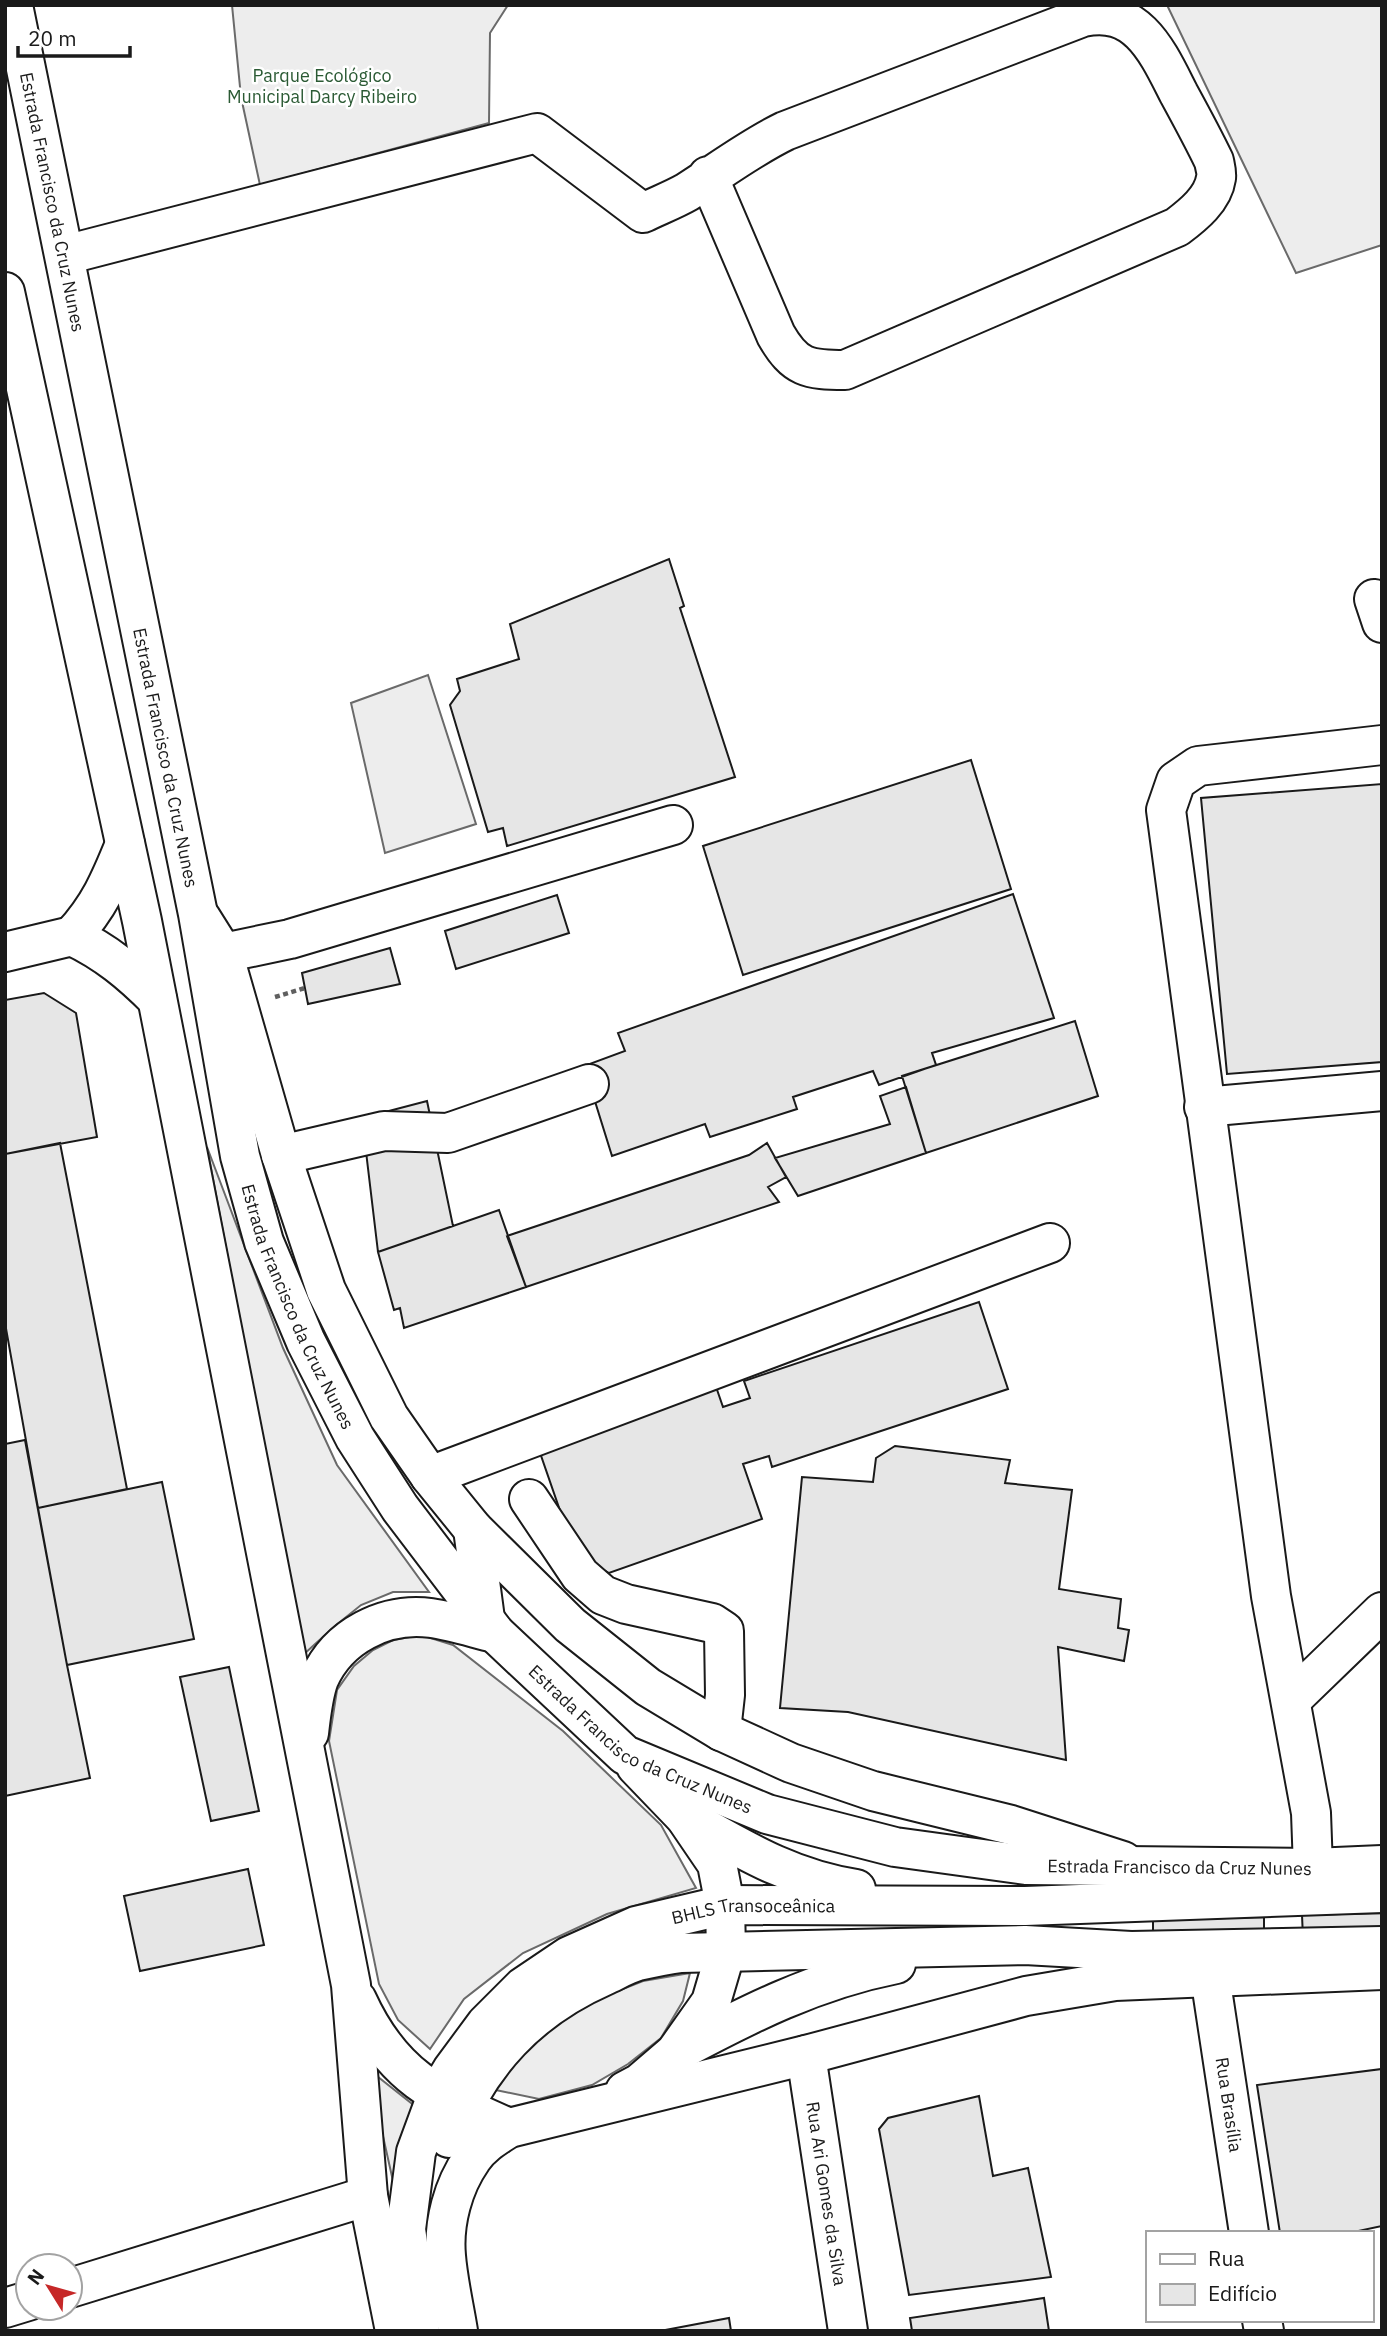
<svg xmlns="http://www.w3.org/2000/svg" width="1387" height="2336" viewBox="0 0 1387 2336" font-family="'IBM Plex Sans',sans-serif">
  <rect width="100%" height="100%" fill="#fff"/>
  <path fill="#ededed" stroke="#6a6a6a" stroke-width="2" d="M232,5h276l-18,28 -1,90 -229,62 -19,-88z
    M1167,5h215v240l-86,28z
    M428,675l48,149 -91,29 -34,-150z
    M207,1147l76,201 54,117 92,127h-36l-32,13 -26,21 -32,29z
    M421,1635l32,10 110,86 98,94 35,63 -89,26 -84,39 -59,46 -34,50 -32,-29 -19,-36 -50,-243 8,-51 17,-24 19,-16 20,-10z
    M690,1973l-7,28 -22,37 -33,26 -36,21 -53,14 -48,-10 22,-31 40,-32 47,-28 43,-17z
    M368,2069l48,38 -17,101z"/>
  <path fill="#e6e6e6" stroke="#1a1a1a" stroke-width="2" d="M669,559l15,47 -4,2 55,169 -228,69 -4,-18 -15,4 -38,-127 10,-14 -3,-12 62,-20 -9,-35z
    M971,760l40,129 -268,86 -40,-129z
    M1382,784v278l-155,12 -26,-276z
    M1013,894l41,124 -122,35 4,12 -57,20 -6,-14 -80,26 4,12 -87,28 -5,-13 -93,32 -28,-90 41,-15 -7,-18z
    M557,895l12,38 -113,36 -11,-38z
    M390,948l10,36 -92,20 -6,-31z
    M44,993l32,20 21,124 -92,17v-154z
    M1075,1021l23,75 -172,57 -24,-77z
    M906,1087l20,66 -128,43 -23,-38 115,-34 -10,-28z
    M427,1101l26,125 -75,26 -16,-134z
    M60,1143l67,346 -89,19 -33,-185v-169z
    M767,1143l19,34 -18,10 11,15 -253,85 -19,-51 242,-81z
    M499,1210l27,77 -122,41 -4,-20 -6,2 -16,-58z
    M979,1302l29,87 -236,78 -3,-11 -26,8 19,55 -153,54 -34,-19 -38,-110 177,-63 9,26 27,-9 -6,-17z
    M25,1440l42,225 23,113 -85,18v-352z
    M895,1446l115,14 -5,23 67,7 -13,99 62,10 -3,29 11,2 -5,31 -66,-14 8,113 -218,-48 -68,-4 22,-231 71,5 3,-24z
    M162,1482l32,157 -127,26 -29,-157z
    M229,1667l30,144 -48,10 -31,-144z
    M248,1869l16,76 -124,26 -16,-75z
    M1382,1913v23l-79,2 -1,-23z
    M1264,1917v23l-111,3v-23z
    M1382,2069v157l-33,7h-69l-23,-148z
    M979,2096l14,80 35,-8 23,109 -142,18 -30,-166 9,-11z
    M1044,2298l5,33h-137l-2,-13z
    M729,2318l2,13h-71z"/>
  <g fill="none" stroke-linecap="round" stroke-linejoin="round">
    <defs>
      <g id="minor">
        <path d="M65,255l472,-122 106,80c14,-7 30,-13 44,-21 33,-21 63,-44 98,-61l298,-114c55,-12 75,36 96,77 12,22 24,44 35,67 1,5 3,12 2,17 -3,21 -23,37 -39,49l-332,143c-37,0 -50,-2 -69,-35l-68,-159"/>
        <path d="M1374,599l8,24"/>
        <path d="M125,844c-15,37 -26,63 -53,92 34,16 59,37 85,63"/>
        <path d="M201,918l22,35 58,202 45,135 63,127 41,59 43,53 97,96 78,62 73,44 70,32 82,28 138,34 112,36"/>
        <path d="M5,952l67,-16"/>
        <path d="M223,953l67,-14 383,-114"/>
        <path d="M1204,1107l178,-16"/>
        <path d="M281,1155l103,-24 64,2 141,-49"/>
        <path d="M430,1476l620,-233"/>
        <path d="M529,1499l51,76 23,20 23,9 86,19 12,8 1,64 -4,36"/>
        <path d="M1291,1700l91,-88"/>
        <path d="M685,1817c57,32 105,62 171,72"/>
        <path d="M1313,1868l-2,-55 -40,-217 -105,-786 10,-29 22,-15 184,-21"/>
        <path id="s1" d="M1210,1976l39,257"/>
        <path d="M675,2053c73,-39 140,-73 221,-89"/>
        <path id="s2" d="M806,2055l42,276"/>
        <path d="M449,2138c31,-76 80,-129 155,-162 11,-5 23,-12 34,-15 14,-3 29,-6 43,-8l344,-8 106,6 251,-5"/>
        <path d="M70,2288l298,-92"/>
        <path d="M5,2308l23,-7"/>
        <path d="M1262,2320l2,11"/>
        <path id="s3" d="M420,2331l-14,-102 10,-77 21,-57 15,-25 34,-46 37,-37 46,-31 67,-30 89,-21 300,1 357,-13"/>
      </g>
      <g id="major">
        <path id="s4" d="M13,5l185,909 42,242 24,86 42,100 49,96 45,70 95,125 130,122 142,59 128,33 131,18 287,3 69,-3"/>
        <path d="M5,292l137,629 209,1064 17,211 27,135"/>
        <path d="M473,1529l12,90"/>
        <path d="M309,1733c2,-17 4,-38 10,-54 19,-43 66,-67 112,-61 21,3 43,10 64,15"/>
        <path d="M357,2000c35,77 79,96 152,128"/>
        <path d="M625,2091l15,-8 35,-30 36,-51 15,-51 -1,-46 -8,-41 -32,-47 -49,-51"/>
        <path d="M458,2331c-4,-25 -10,-50 -12,-75 -3,-33 7,-70 26,-97 9,-14 23,-22 37,-31l297,-73 220,-59 89,-15 267,-11"/>
      </g>
    </defs>
    <use href="#minor" stroke="#1a1a1a" stroke-width="42"/>
    <use href="#major" stroke="#1a1a1a" stroke-width="42"/>
    <path stroke="#5f5f5f" stroke-width="4.5" stroke-dasharray="5 3.5" stroke-linecap="butt" d="M275,997l30,-9"/>
    <use href="#minor" stroke="#fff" stroke-width="38"/>
    <use href="#major" stroke="#fff" stroke-width="38"/>
  </g>
  <g text-anchor="middle" dominant-baseline="central" stroke-width="5" stroke-linejoin="round" paint-order="stroke">
    <g font-size="18" fill="#2b5a34" stroke="#fff">
      <text x="322" y="75">Parque Ecológico<tspan x="322" dy="21">Municipal Darcy Ribeiro</tspan></text>
    </g>
    <g font-size="18" fill="#1a1a1a" stroke="#fff">
      <text stroke="none"><textPath href="#s4" startOffset="201">Estrada Francisco da Cruz Nunes</textPath></text>
      <text stroke="none"><textPath href="#s4" startOffset="768">Estrada Francisco da Cruz Nunes</textPath></text>
      <text stroke="none"><textPath href="#s4" startOffset="1335">Estrada Francisco da Cruz Nunes</textPath></text>
      <text stroke="none"><textPath href="#s4" startOffset="1902">Estrada Francisco da Cruz Nunes</textPath></text>
      <text stroke="none"><textPath href="#s4" startOffset="2469">Estrada Francisco da Cruz Nunes</textPath></text>
      <text stroke="none"><textPath href="#s3" startOffset="628">BHLS Transoceânica</textPath></text>
      <text stroke="none"><textPath href="#s1" startOffset="130">Rua Brasília</textPath></text>
      <text stroke="none"><textPath href="#s2" startOffset="140">Rua Ari Gomes da Silva</textPath></text>
    </g>
  </g>
  <rect width="1387" height="2336" fill="none" stroke="#1a1a1a" stroke-width="14"/>
  <rect x="1146" y="2231" width="228" height="91" fill="#ffffff" stroke="#a3a3a3" stroke-width="2"/>
  <rect x="1160" y="2254" width="35" height="10" fill="#ffffff" stroke="#a3a3a3" stroke-width="2"/>
  <text x="1208" y="2266" font-size="21" fill="#1a1a1a">Rua</text>
  <rect x="1160" y="2284" width="35" height="21" fill="#e6e6e6" stroke="#a3a3a3" stroke-width="2"/>
  <text x="1208" y="2301" font-size="21" fill="#1a1a1a">Edifício</text>
  <g transform="translate(49 2287) rotate(307)"><circle r="33" fill="#ffffff" stroke="#a3a3a3" stroke-width="2"/>
  <path d="M0-5L12 26L0 18L-12 26Z" fill="#c62828"/>
  <text y="-10" font-size="19" font-weight="bold" text-anchor="middle" fill="#1a1a1a">N</text>
  </g>
  <path d="M18 46v10h112v-10" fill="none" stroke="#1a1a1a" stroke-width="3.5"/>
  <text x="28" y="46" font-size="21" fill="#1a1a1a" stroke="#ffffff" stroke-width="5" paint-order="stroke">20 m</text>
</svg>
